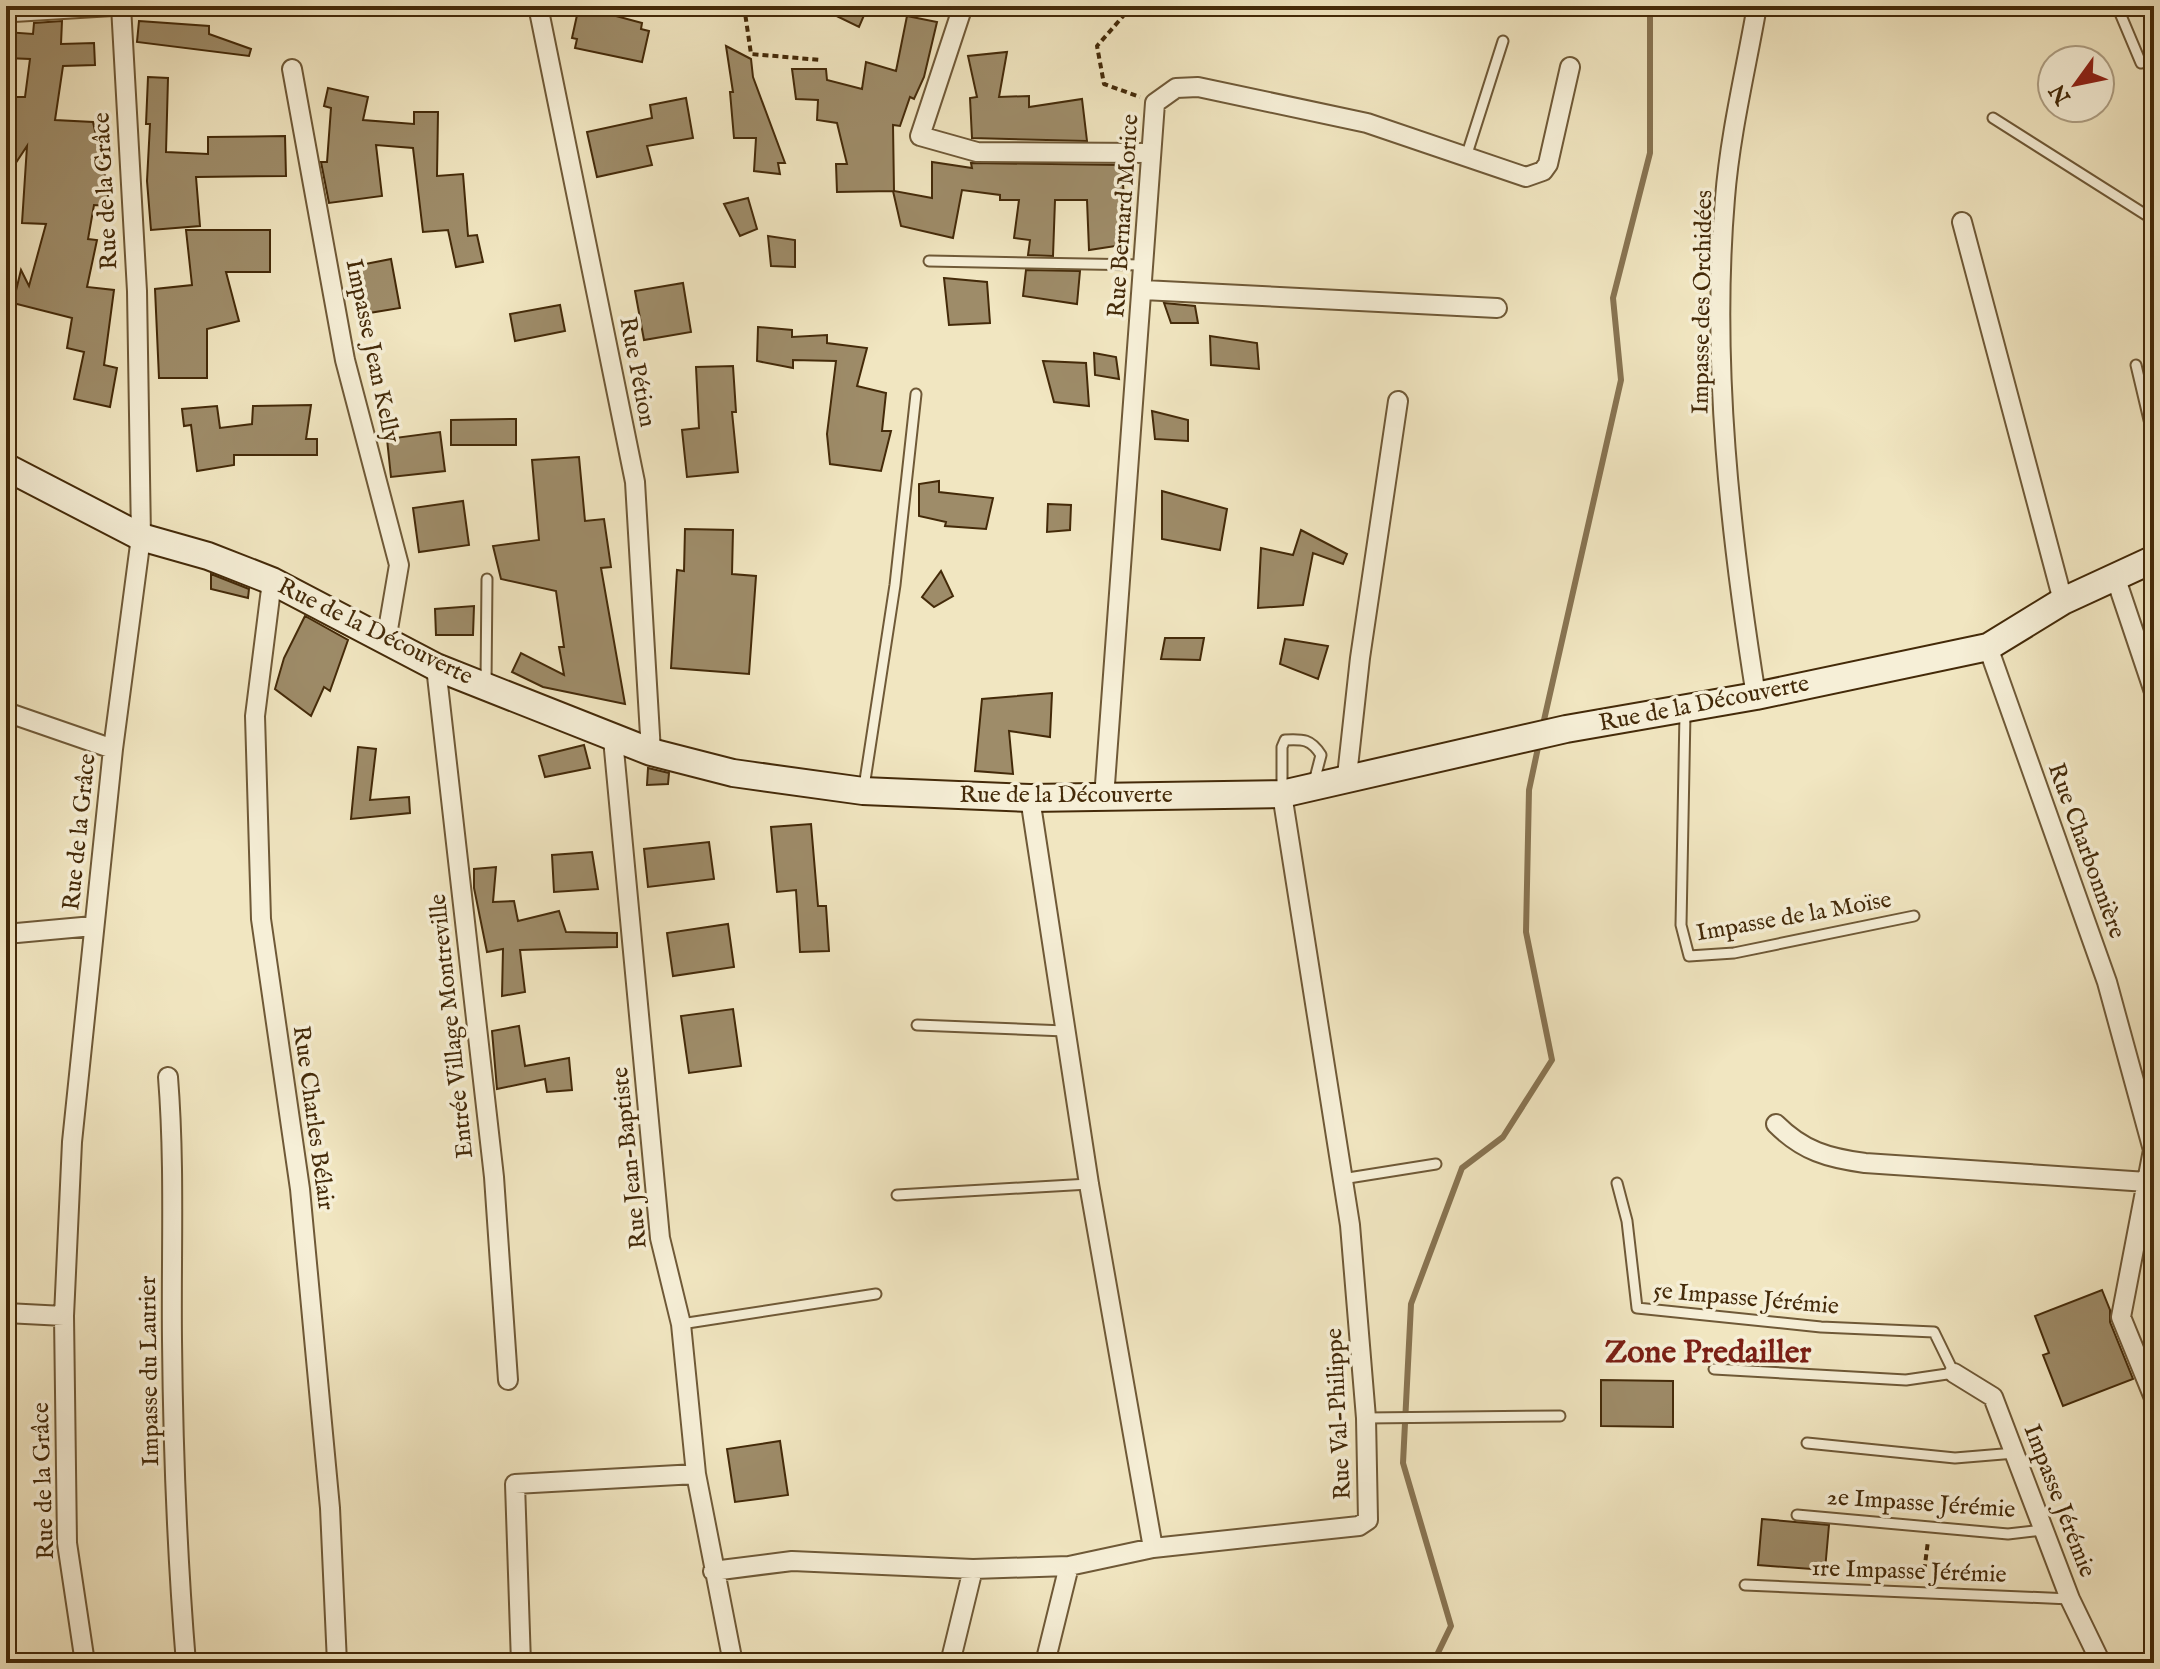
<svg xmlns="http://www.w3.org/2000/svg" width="2160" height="1669" viewBox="0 0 2160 1669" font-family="'IM FELL English',serif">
  <rect width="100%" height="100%" fill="#f1e6c1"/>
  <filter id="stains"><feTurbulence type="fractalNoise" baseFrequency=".0025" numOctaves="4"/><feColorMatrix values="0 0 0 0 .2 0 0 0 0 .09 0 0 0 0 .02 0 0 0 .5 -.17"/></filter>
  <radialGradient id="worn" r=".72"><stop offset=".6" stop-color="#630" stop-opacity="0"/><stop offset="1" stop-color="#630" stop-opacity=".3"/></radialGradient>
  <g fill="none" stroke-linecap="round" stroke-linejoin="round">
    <path stroke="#887452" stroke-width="6" d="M1542,729l79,-349 -8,-82 37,-145v-147
      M1433,1663l18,-37 -48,-163 8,-159 51,-136 41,-31 49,-77 -26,-128 3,-142 10,-47"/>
  </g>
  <path fill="#9e8c69" stroke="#442a09" stroke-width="2" d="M579,6l63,17 -1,6 8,2 -7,31 -67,-14 2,-9 -5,-1z
    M816,6h52l-9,21z
    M907,16l30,6 -13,55 -10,22 -4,-2 -10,29 -7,-1 1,66 38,7v-36l40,6 -1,-5 150,2 8,79 -40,6 -2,-50h-32l-2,56 -25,-1 2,-15 -16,-2 5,-38h-19v-5l-38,-5 -9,48 -52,-12 -8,-35 -56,1 -1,-28h11l-10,-41 -20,-3 1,-20 -22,-1 -4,-30h34l1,11 35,9 4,-27 30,9z
    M62,21l-1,23 33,-1 1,22 -32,1 -8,54 38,2 15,67v17l-14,-1 -6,34 9,1 -10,47 27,3 -10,75 13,3 -7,39 -36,-8 10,-47 -17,-4 5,-30 -59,-15 8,-33 8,16 17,-62 -24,-1 5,-77 -21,32v-81h19l5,-38 -24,-1v-26l27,2 1,-11z
    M139,21l70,5v8l42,15 -2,7 -112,-14z
    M726,46l25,13 2,18 32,86h-7l2,11 -26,-3 2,-33h-22l-4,-46h3z
    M1007,52l-8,45 30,-1v11l53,-8 5,42 -115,-3 -2,-40 7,-1 -9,-41z
    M148,77l20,1 -2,74 42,2v-17l77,-1 1,40 -90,1 4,49 -49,4 -4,-49 3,-57h-4z
    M328,88l40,9 -5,23 51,4v-12h24l-1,64 26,-2 5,62 9,-1 6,27 -27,5 -8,-37 -25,2 -10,-84 -37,-3 6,51 -53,7 -8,-41h6l4,-54 -7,-2z
    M686,98l7,40 -46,8 5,19 -55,12 -10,-45 65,-14 -2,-13z
    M748,198l9,31 -17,7 -16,-32z
    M186,230h84v42h-44l13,49 -32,8v49h-48l-4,-89 37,-4z
    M768,236l27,4v27l-24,-1z
    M391,259l9,49 -37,6 -8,-48z
    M1026,270l54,1 -3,33 -54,-8z
    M944,278l43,4 3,41 -41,2z
    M683,283l8,49 -47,8 -9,-49z
    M1164,303l31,3 3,17h-27z
    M560,305l5,26 -50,10 -5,-27z
    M758,327l34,3v7l35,-2v8l40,5 -10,38 29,7 -4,38h9l-10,40 -51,-7 -3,-30 9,-73 -43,-1v8l-36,-7z
    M1210,336l47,7 2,26 -48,-4z
    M1094,353l22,4 3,22 -24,-4z
    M1043,361l43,2 3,43 -35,-4z
    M733,366l3,46h-4l6,60 -51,5 -5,-47 17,-2 -3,-61z
    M311,405l-5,34h11v16h-83v10l-37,6 -6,-46 -7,1 -2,-17 35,-3 3,22 32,-4 1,-18z
    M1152,411l36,9v21l-33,-2z
    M516,419v26h-65v-25z
    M440,432l5,39 -54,6 -4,-38z
    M579,457l6,64 19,-2 7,48 -10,1 24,136 -82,-17 -31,-15 9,-19 43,22 -5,-28h5l-8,-56 -55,-12 -8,-33 46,-6 -7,-80z
    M939,481v11l54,6 -7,31 -41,-3 1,-4 -27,-6v-32z
    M1162,491l65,18 -7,41 -58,-11z
    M463,501l6,44 -50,7 -6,-44z
    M1048,504l23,1 -1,25 -23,2z
    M685,529l48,1 -1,44 24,2 -7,98 -78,-6 6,-98 7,1z
    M1301,530l46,24 -4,10 -30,-11 -10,52 -45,3 3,-60 32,7z
    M941,571l12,25 -19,11 -12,-10z
    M211,574l38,15 -1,9 -37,-9z
    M474,606l-1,29h-37l-1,-26z
    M305,616l43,24 -18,51 -6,-4 -13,29 -36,-27 9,-31z
    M1165,638h39l-4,22 -39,-1z
    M1285,639l43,7 -10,33 -38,-15z
    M1052,693l-2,44 -41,-6 4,43 -38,-3 7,-72z
    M584,745l6,23 -45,9 -6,-21z
    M358,747l18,2 -6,51 39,-3 1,16 -59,6z
    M648,768l21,5 -1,11 -21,1z
    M811,824l7,82h8l3,45 -29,1 -4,-62 -19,2 -6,-65z
    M709,842l5,37 -66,8 -4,-38z
    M592,852l6,37 -44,3 -2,-37z
    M496,867l-3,35 21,-1 4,20 41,-10 7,21 51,1v14l-97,3 5,42 -23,4 1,-47 -16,3 -13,-64v-19z
    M728,924l6,43 -61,9 -6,-43z
    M733,1009l8,57 -52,7 -8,-57z
    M519,1026l6,40 44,-8 3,32 -25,2 -2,-13 -48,10 -5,-58z
    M2102,1290l8,20v12l23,57 -70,27 -20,-51 6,-2 -14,-37z
    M1601,1380l72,1v46l-72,-1z
    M780,1441l8,54 -53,7 -8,-53z
    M1762,1519l67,6 -4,45 -67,-5z"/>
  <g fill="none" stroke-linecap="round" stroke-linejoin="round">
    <defs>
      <path id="lane" d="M2117,6l24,57
        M6,17l115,-7
        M1993,118l161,102
        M1466,157l37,-116
        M929,261l214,4
        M2136,365l18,76
        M486,683l1,-104
        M1685,713l-4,212 8,31 45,-3 180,-37
        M864,787l31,-202 21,-191
        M1282,790v-43l3,-7c18,-1 26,-1 36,15l-7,27
        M917,1025l148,6
        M1342,1179l94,-15
        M1617,1183l10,38 10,87 184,19 113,5 20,41 -48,7 -192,-11
        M897,1195l192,-11
        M681,1324l195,-30
        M1366,1418l194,-2
        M1807,1443l148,15 60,-5
        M1797,1515l211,19 35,-4
        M1745,1585l325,14"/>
      <path id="street" d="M538,6l97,476 16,270
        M963,6l-43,130 57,16 172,1
        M292,69l53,291 54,205 -13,76
        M1962,222l101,379
        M1143,290l354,18
        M2115,576l39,116
        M272,581l-17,135 6,203 39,270 30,319 7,155
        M1988,647l119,335 46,168 -32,167 33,81
        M436,667l58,510 14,203
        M1756,696c-26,-163 -45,-333 -31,-498 5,-64 21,-129 32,-192
        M6,712l107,37
        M613,739l47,499 21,86 15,150 37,189
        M1347,776l13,-118 38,-257
        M1030,798l59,386 64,364
        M1104,798l51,-695 21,-15 22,-1 169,36 159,54 17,-6 5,-7 22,-97
        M6,934l87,-8
        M168,1077c7,88 3,175 4,263 1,108 5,215 14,323
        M1776,1124c27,27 52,34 89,39l282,19
        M6,1313l58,3
        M1954,1373l39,24 77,202 31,64
        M713,1571l79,-10 181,8 96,-3 84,-18 206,-22 9,-6 -2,-102 -16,-193 -68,-431
        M85,1663l-18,-120 -3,-227 8,-174 41,-393 28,-212 -4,-246 -16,-285
        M521,1663l-6,-179 181,-10
        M950,1663l23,-94
        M1045,1663l24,-97"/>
      <path id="secondary" d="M6,467l135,70 67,19 64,25 164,86 215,85 82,21 130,18 167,7 252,-4 284,-65 190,-33 232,-49 75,-46 91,-42"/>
    </defs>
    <use href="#lane" stroke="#6f5937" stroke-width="13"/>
    <use href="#street" stroke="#6f5937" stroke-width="22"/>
    <use href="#secondary" stroke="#442a09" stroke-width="30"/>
    <path stroke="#442a09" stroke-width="4" stroke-dasharray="6 4" stroke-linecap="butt" d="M744,6l7,48 70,6
      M1132,6l-35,40 7,38 36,13
      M1923,1580l5,-39"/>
    <use href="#lane" stroke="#f6efd7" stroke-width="9"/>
    <use href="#street" stroke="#f6efd7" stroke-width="18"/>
    <use href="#secondary" stroke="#f6efd7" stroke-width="26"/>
  </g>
  <g text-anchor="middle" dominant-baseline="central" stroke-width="7" stroke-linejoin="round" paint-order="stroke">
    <g font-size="24" fill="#442a09" stroke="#f6efd7">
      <text transform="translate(106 191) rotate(-93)">Rue de la Grâce</text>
      <text transform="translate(1124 216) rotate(-86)">Rue Bernard Morice</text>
      <text transform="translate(1703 302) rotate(-89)">Impasse des Orchidées</text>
      <text transform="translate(372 351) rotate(78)">Impasse Jean Kelly</text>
      <text transform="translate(637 372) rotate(79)">Rue Pétion</text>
      <text transform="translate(375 632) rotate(26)">Rue de la Découverte</text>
      <text transform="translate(1704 704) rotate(-11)">Rue de la Découverte</text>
      <text x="1066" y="795">Rue de la Découverte</text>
      <text transform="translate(80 832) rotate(-84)">Rue de la Grâce</text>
      <text transform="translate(2086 851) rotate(70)">Rue Charbonnière</text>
      <text transform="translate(1794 917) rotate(-10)">Impasse de la Moïse</text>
      <text transform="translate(452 1026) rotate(-96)">Entrée Village Montreville</text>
      <text transform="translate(313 1118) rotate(82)">Rue Charles Bélair</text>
      <text transform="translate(630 1158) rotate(-96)">Rue Jean-Baptiste</text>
      <text transform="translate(1746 1299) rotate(5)">5e Impasse Jérémie</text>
      <text transform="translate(150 1371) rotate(-91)">Impasse du Laurier</text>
      <text transform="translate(1339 1414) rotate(-93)">Rue Val-Philippe</text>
      <text transform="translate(44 1481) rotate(-92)">Rue de la Grâce</text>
      <text transform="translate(2059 1501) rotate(69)">Impasse Jérémie</text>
      <text transform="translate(1921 1504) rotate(4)">2e Impasse Jérémie</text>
      <text transform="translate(1909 1572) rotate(2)">1re Impasse Jérémie</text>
    </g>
    <g font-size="32" font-weight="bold" fill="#7a1f14" stroke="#f6efd7">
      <text x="1708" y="1353">Zone Predailler</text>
    </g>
  </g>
  <rect width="2160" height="1669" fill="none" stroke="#f1e6c1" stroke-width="32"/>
  <rect x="8" y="8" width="2144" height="1653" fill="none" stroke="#442a09" stroke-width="4"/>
  <rect x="16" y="16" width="2128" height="1637" fill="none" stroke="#442a09" stroke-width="2"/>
  <g transform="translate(2076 84) rotate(237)"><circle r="38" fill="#f6efd7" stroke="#afa085" stroke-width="2"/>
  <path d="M0-6L14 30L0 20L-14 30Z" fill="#8f2418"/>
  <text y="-12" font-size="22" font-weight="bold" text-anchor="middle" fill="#442a09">N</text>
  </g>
  <rect width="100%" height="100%" filter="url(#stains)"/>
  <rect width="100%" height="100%" fill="url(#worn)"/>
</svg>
